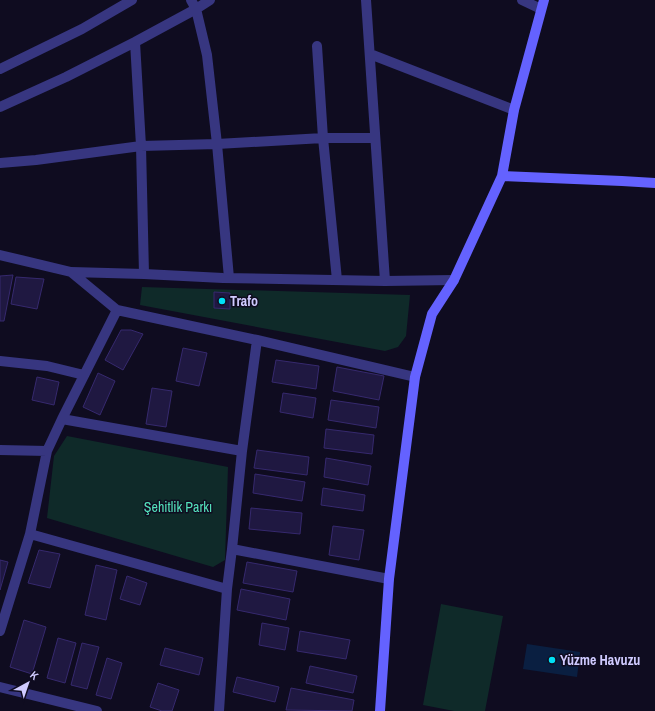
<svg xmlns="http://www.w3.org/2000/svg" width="655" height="711" viewBox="0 0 655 711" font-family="'Archivo Narrow',sans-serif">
  <rect width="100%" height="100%" fill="#0f0c20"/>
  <path fill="#0f2a29" d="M142,287l268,8 -4,41 -8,11 -13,4 -245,-46z
    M67,436l161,31 -3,93 -12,7 -166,-49 7,-62z
    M441,604l62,12 -18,95h-31l-31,-6z"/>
  <path fill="#0a1f41" d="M527,644l53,8 -3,25 -54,-8z"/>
  <path fill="#1f1841" stroke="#36296e" d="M13,275l-9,46h-4v-45z
    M16,277l28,2 -7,30 -26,-5z
    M214,292l16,1v16l-16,-1z
    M121,330h10l12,4 -20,36 -18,-10z
    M183,348l24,5 -8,33 -23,-5z
    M276,360l43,6 -3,23 -44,-7z
    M337,367l47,9 -5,24 -46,-9z
    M98,373l17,8 -15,34 -17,-8z
    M37,377l22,5 -5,23 -22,-5z
    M152,388l20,3 -6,36 -20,-3z
    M283,393l33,5 -3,20 -33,-6z
    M331,400l48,7 -3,21 -48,-8z
    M326,429l48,6 -2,19 -48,-6z
    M257,450l52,7 -2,18 -53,-7z
    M326,458l45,8 -3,19 -44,-8z
    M255,474l50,8 -3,19 -49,-8z
    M323,488l42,7 -2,16 -42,-6z
    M251,508l51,5 -2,21 -51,-5z
    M333,526l31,4 -5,30 -30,-5z
    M39,550l21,4 -10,34 -22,-5z
    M0,560l8,2 -8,28z
    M247,562l50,9 -4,21 -50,-9z
    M96,565l21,5 -11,50 -21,-5z
    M127,576l20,7 -7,22 -20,-6z
    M241,589l49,10 -4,21 -49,-10z
    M24,620l22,7 -14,47 -22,-7z
    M262,623l27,5 -4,22 -26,-5z
    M300,631l50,9 -4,19 -49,-8z
    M58,638l18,5 -11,40 -18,-5z
    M82,643l17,4 -12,42 -16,-4z
    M165,648l38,10 -4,17 -39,-10z
    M107,658l15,5 -11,36 -15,-4z
    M310,666l47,10 -4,17 -47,-10z
    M237,677l42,10 -4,15 -42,-10z
    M158,683l21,7 -7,21h-10l-12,-4z
    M291,688l63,12 -2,11 -66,-1z"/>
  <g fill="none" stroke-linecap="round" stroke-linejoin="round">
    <path stroke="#373680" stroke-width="10" d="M191,0l5,9 11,46 10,89 12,134
      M366,0l19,281
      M522,0l19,9
      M135,42l6,104 3,128
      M317,46l6,92h52
      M370,54l144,56
      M0,69l82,-40 50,-29
      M0,107l66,-30 69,-35 61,-33 14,-9
      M0,163l36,-3 105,-14 76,-2 106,-6 14,142
      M0,255l71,17 73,2 79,4 162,3 69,-1
      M71,272l46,38 140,30 158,37
      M0,361l47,5 37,9
      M62,419l180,32
      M0,450l47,1
      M30,534l197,55
      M232,549l157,30
      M0,631l30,-97 17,-83 15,-32 55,-109
      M0,687l97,24
      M219,711l8,-122 5,-40 10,-98 15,-111"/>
    <path stroke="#6462ff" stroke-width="10" d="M502,176l120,5 33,2
      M380,711l9,-132 26,-202 17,-63 22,-34 48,-104 12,-66 30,-110"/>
  </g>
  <g fill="#00e1f6" stroke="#0f0c20" stroke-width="1.5">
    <circle cx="222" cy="301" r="4"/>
    <circle cx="552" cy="660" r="4"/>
  </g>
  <g text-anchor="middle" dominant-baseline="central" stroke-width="3" stroke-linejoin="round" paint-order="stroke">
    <g font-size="14" font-weight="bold" fill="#d0cbff" stroke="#0f0c20" text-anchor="start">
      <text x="230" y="301">Trafo</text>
      <text x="560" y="660">Yüzme Havuzu</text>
    </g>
    <g font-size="14" fill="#54e2bc" stroke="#0f0c20">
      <text x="178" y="507">Şehitlik Parkı</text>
    </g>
  </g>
  <g transform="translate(28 683) rotate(40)" stroke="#0f0c20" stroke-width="3" paint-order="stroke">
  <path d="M0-3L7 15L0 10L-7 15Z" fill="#d0cbff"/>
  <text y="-6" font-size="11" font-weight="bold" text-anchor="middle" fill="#d0cbff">K</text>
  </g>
</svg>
